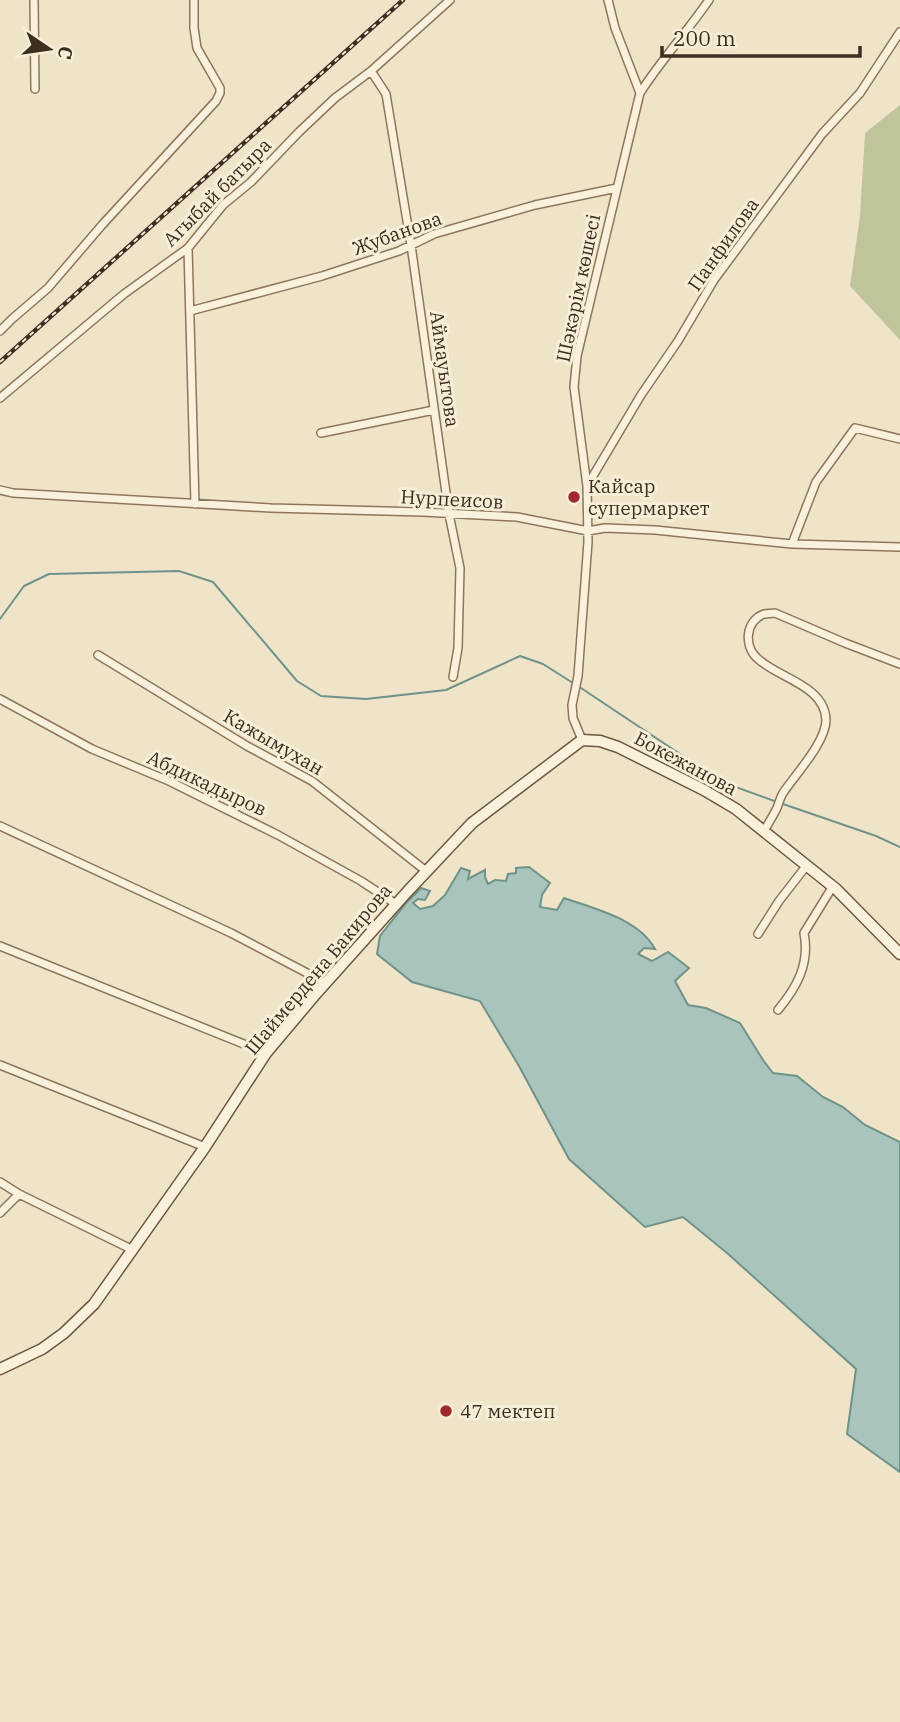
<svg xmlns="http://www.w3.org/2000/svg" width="900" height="1722" viewBox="0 0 900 1722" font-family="'IBM Plex Serif',serif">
  <rect width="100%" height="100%" fill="#f0e4c8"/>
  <path fill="#bfc49a" d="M900,105v235l-50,-54 10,-70 5,-83z"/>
  <path fill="#a9c4bc" stroke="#6f938a" stroke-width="2" d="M529,867l21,16 -8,12 -2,12 17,3 7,-12c31,11 75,21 91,51l-11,-1 -6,6 14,7 16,-9 21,16 -14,13 13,24 18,3 34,15 23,37 10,13 24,3 26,21 20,10 22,18 35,17v330l-53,-38 9,-65 -129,-116 -44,-36 -38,10 -76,-68 -50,-93 -39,-65 -68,-19 -35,-28 3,-18 27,-34 14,-14 9,3 -5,9 -7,-1 -5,4 7,6 13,-3 12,-11 16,-27 9,3 -2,8 17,-9v7l3,7 7,-4 11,1 2,-7 8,-1v-5z"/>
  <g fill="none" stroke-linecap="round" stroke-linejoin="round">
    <path stroke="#6f938a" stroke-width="2" d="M0,619l24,-33 25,-12 130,-3 34,11 84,99 24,15 45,3 80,-9 74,-34 23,8 30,19
      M578,686l144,96 55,20
      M783,804l93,32 24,11"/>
    <defs>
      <path id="street" d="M34,0l1,89
        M608,0l7,28 25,65
        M371,71l15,23 25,151 38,269 11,54 -2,80 -5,29
        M188,248l7,256
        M190,311l132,-35 77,-25 35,-17 101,-29 82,-17
        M0,331l12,-12 36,-31 54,-63 114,-124 4,-8v-5l-23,-40 -3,-20v-28
        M0,398l124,-104 64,-46 35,-43 28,-23 48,-50 36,-34 36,-27 79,-71
        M321,433l113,-23
        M587,486l54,-91 37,-54 36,-61 108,-146 38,-41 40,-61
        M0,490l13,3 258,15 152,4 94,5 71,14 17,-3 50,2 137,14 108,3
        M792,544l24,-62 39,-54 45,11
        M98,655l149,91 65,35 114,90
        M0,699l92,50 77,32 109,54 83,46 35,23
        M582,740l-9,-22 -1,-13 6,-29 10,-134 -1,-56 -13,-99 3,-31 63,-263c21,-33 47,-61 69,-93
        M0,826l231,107 95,50
        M764,831c4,-7 9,-15 13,-23 2,-5 3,-10 6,-15 12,-18 43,-51 43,-73 -1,-35 -49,-42 -69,-62 -13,-12 -12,-37 7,-44 2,0 9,-1 11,-1l70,30 55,21
        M758,934l21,-33 28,-36
        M0,946l266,107
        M778,1010c19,-23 32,-46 26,-77l29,-47
        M0,1065l205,82
        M0,1182l19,12 114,56
        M0,1213l19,-19"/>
      <path id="secondary" d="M0,1369l42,-20 22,-16 30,-29 111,-157 61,-94 48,-57 94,-105 64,-68 110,-83 18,1 18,6 86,43 32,19 100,80 64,65"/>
    </defs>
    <use href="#street" stroke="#8d765c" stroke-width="10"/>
    <use href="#secondary" stroke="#6f573f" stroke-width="13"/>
    <use href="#street" stroke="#faf1dc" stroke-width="7"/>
    <use href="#secondary" stroke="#faf1dc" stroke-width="10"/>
    <defs>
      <path id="rail" d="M0,362l403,-362"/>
    </defs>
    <use href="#rail" stroke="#3d2e20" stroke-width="4.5"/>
    <use href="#rail" stroke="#f7eed8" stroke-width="2" stroke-dasharray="5" stroke-linecap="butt"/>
  </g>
  <g fill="#9e2a2b" stroke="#f7eed8" stroke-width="2.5">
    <circle cx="574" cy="497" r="7"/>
    <circle cx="446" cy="1411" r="7"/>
  </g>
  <g text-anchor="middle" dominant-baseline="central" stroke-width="6" stroke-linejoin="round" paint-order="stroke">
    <g font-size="19" fill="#3d2e20" stroke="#f7eed8">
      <text transform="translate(217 192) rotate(-45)">Агыбай батыра</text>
      <text transform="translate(397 233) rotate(-20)">Жубанова</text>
      <text transform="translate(723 244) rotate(-55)">Панфилова</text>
      <text transform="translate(578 288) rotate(-78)">Шәкәрім көшесі</text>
      <text transform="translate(445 369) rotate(82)">Аймауытова</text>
      <text transform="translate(452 499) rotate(3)">Нурпеисов</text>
      <text transform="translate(274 742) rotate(30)">Кажымухан</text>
      <text transform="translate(686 763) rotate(28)">Бокежанова</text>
      <text transform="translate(207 783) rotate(25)">Абдикадыров</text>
      <text transform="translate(318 969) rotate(-50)">Шаймердена Бакирова</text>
    </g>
    <g font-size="19" fill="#3d2e20" stroke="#f7eed8" text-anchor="start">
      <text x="588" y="486">Кайсар<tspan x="588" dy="22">супермаркет</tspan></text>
      <text x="460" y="1411">47 мектеп</text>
    </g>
  </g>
  <g transform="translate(49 49) rotate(103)" stroke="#f7eed8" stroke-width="5" paint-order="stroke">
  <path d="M0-5L12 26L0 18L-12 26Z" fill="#3d2e20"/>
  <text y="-10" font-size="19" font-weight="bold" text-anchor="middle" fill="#3d2e20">С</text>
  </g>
  <path d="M662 46v10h198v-10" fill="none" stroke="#3d2e20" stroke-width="3.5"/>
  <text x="673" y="46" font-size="21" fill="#3d2e20" stroke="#f7eed8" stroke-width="5" paint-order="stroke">200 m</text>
</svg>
